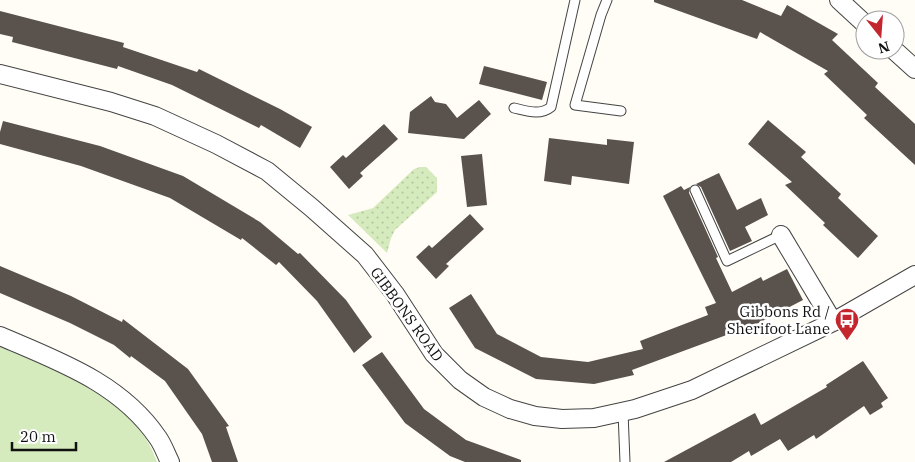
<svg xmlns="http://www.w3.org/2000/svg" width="915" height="462" viewBox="0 0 915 462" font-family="'IBM Plex Serif',serif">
  <defs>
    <pattern id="grass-dots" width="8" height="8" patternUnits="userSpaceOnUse" patternTransform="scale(1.25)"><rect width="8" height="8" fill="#d5ebbd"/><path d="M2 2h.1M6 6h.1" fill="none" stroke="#b6c8a1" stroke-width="1.8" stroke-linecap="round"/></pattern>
  </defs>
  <rect width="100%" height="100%" fill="#fffdf5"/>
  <path fill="url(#grass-dots)" d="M420,167h6l11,11v14l-42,38 -4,8 -4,15 -39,-38 25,-7 41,-39z"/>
  <path fill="#d5ebbd" d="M0,347c57,23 137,52 157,115h-157z"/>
  <path fill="#5a524d" d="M654,0h88l39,16 6,-11 51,29 -6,6 46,43 -3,4 40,37v41l-51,-47 3,-3 -43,-41 4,-3 -68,-39 -3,7 -103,-37z
    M0,11l124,32 -1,4 74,25 2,-3 81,40 32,18 -12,21 -39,-23 -2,3 -87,-43 -54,-19 -1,3 -105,-27 1,-5 -13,-3z
    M484,66l63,16 -5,18 -63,-16z
    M431,96l4,6 11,2 11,14 22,-18 12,14 -27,25 -56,-6 2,-21z
    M768,120l38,32 -5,5 40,37 -3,4 40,38 -20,22 -35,-33 2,-2 -40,-38 7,-3 -44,-38z
    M3,121l97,25 83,30 77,46 38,32 2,-1 46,47 26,37 -18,16 -37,-52 -38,-39 -3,3 -34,-27 -1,2 -71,-42 -89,-32 -81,-22v-12z
    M384,124l14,15 -38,34 3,3 -14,13 -19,-22 13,-12 3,3z
    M549,138l58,7v-6l27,3 -5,42 -57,-8 -1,9 -27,-4z
    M482,154l5,51 -20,2 -6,-51z
    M719,173l18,37 24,-12 7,17 -23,12 7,14 -22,10 -29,-64 -5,-3z
    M681,186l3,4 6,-3 -1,6 29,64 -2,1 16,34 29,-15 2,4 24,-12 16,31 -62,32 -1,-2 -108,40 2,5 -40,9 -58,-5 -61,-31 -26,-40 22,-14 26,40 44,23 47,5 55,-13 -3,-8 68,-26 -3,-8 11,-4 -53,-107z
    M470,214l14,15 -38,35 3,2 -13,13 -20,-22 13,-12 3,3z
    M0,266l71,30 51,26 1,-3 65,50 41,57 -3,1 12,35h-26l-10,-28 -37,-53 -34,-25 -1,2 -16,-13 -44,-22 -70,-30z
    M382,352l42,57 42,31 55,20v2h-56l-15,-6 -45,-33 -43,-58z
    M863,361l25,37 -7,5 2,4 -13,8 -6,-9 -48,33 -2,-4 -26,16 -8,-12 -29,17 -2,-5 -18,11h-67l91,-49 6,12 66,-38 -1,-2z"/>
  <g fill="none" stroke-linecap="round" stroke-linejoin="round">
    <defs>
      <path id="service" d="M607,0l-6,15 -26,90 46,6
        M514,108c13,3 26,8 37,-1l24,-107
        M695,190l32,71 54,-26
        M623,412l2,50"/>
      <path id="minor" d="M839,0l26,24
        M894,50l21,19
        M0,74l111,28 44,14 61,28 51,27 45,37 53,47 30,39 39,60 26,26 24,17 26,12 25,7 27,3 32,-1 41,-9 57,-19 141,-68 82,-47
        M781,235l52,87
        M0,336c58,25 121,47 158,102 5,7 8,16 12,24"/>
    </defs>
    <use href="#service" stroke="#444" stroke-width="11"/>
    <use href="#minor" stroke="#444" stroke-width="20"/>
    <use href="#service" stroke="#fff" stroke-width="9"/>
    <use href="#minor" stroke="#fff" stroke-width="18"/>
  </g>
  <defs>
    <symbol id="bus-pin" viewBox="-11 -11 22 30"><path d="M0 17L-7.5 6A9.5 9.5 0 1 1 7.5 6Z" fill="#c4262e" stroke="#fff"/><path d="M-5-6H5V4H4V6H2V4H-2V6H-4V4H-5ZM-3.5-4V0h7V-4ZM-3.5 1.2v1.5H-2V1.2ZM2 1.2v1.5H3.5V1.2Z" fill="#fff"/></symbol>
  </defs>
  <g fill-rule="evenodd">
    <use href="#bus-pin" x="833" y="306" width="28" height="38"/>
  </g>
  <g text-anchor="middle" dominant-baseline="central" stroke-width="5" stroke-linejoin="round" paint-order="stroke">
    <g font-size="15" fill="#111" stroke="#fff" text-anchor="end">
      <text x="830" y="311">Gibbons Rd /<tspan x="830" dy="17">Sherifoot Lane</tspan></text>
    </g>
    <g font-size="15" fill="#111" stroke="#fff">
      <text transform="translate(407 314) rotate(54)">GIBBONS ROAD</text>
    </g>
  </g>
  <g transform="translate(880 35) rotate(163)"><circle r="24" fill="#ffffff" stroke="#a0a0a0"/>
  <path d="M0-4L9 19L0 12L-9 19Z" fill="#c4262e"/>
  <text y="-8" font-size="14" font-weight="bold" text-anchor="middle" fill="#111111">N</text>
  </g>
  <path d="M12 442v8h64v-8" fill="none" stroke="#111111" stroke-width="2.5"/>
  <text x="20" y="442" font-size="15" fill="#111111" stroke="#ffffff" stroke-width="4" paint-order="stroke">20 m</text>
</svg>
